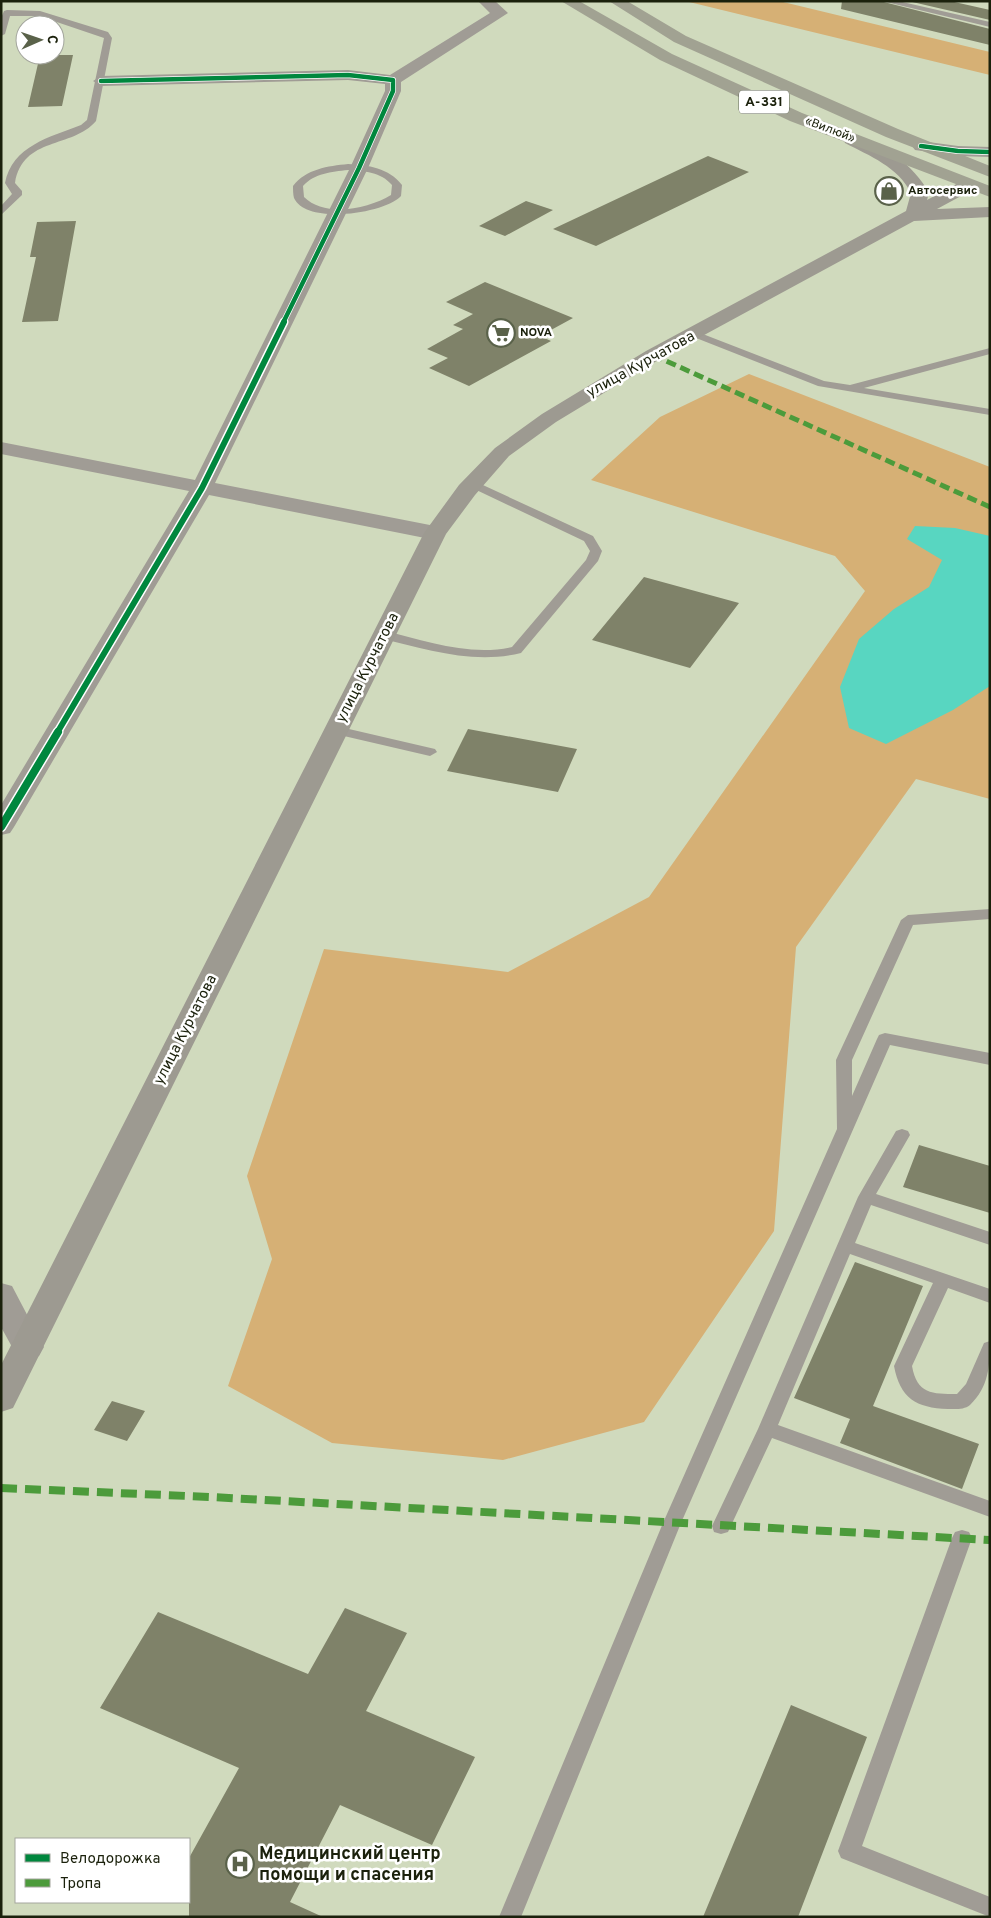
<svg xmlns="http://www.w3.org/2000/svg" width="991" height="1918" viewBox="0 0 991 1918" font-family="Overpass,sans-serif">
  <rect width="100%" height="100%" fill="#d0dabd"/>
  <path fill="#d6b075" d="M685,1h94l211,51v23z
    M749,374l241,93v332l-74,-20 -120,168 -22,284 -130,191 -141,38 -171,-17 -104,-57 44,-127 -25,-83 77,-227 184,23 141,-75 216,-306 -30,-35 -244,-76 69,-63z"/>
  <path fill="#58d6c1" d="M915,526l40,2 35,8v150l-37,24 -67,34 -37,-16 -9,-41 19,-48 35,-30 35,-22 13,-27 -35,-21z"/>
  <path fill="#7f8269" d="M842,1h38l110,28v16l-149,-36z
    M908,1h42l40,9v10z
    M40,55h33l-11,51 -34,1z
    M708,156l41,16 -153,74 -43,-17z
    M526,201l27,9 -48,26 -26,-10z
    M76,221l-18,100 -36,1 14,-65h-6l7,-35z
    M485,282l88,36 -33,18 11,5 -82,45 -40,-18 19,-10 -21,-9 36,-20 -10,-4 20,-11 -27,-12z
    M644,577l95,26 -49,65 -98,-28z
    M468,729l109,20 -19,43 -111,-21z
    M919,1145l71,21v47l-87,-26z
    M855,1262l68,24 -50,120 106,38 -17,45 -122,-46 10,-24 -56,-21z
    M112,1401l33,10 -18,30 -33,-11z
    M345,1608l62,25 -41,78 109,46 -43,88 -92,-40 -50,97 33,15h-134v-59l50,-90 -139,-60 58,-96 150,62z
    M791,1705l76,32 -69,180h-95z"/>
  <g fill="none" stroke-linecap="round" stroke-linejoin="round">
    <path fill="#a09c95" fill-rule="evenodd" d="M882,1h16l92,21v5z
      M7,10l33,1 68,21 4,6 -16,83c-24,28 -73,15 -81,62l7,8v4l-21,20v-9l11,-12 -7,-11c7,-37 45,-46 76,-58l6,-5 17,-82 -65,-22h-29l-5,18 -4,2v-18l3,-7z
      M348,164c20,1 41,4 54,21l-1,11c-17,18 -95,29 -107,2 -1,-3 -1,-9 -1,-12 13,-17 35,-20 55,-22zM348,170c16,1 33,2 44,15l-1,10c-23,14 -66,23 -87,2l-1,-11c12,-13 28,-14 45,-16z
      M695,331l129,50 26,4 140,-37v6l-126,34 126,21v6l-172,-29 -127,-50v-4z
      M472,480l121,56 9,15 -4,10 -77,92c-48,12 -95,-4 -142,-15l-1,-3 6,-4c41,9 85,26 128,16l74,-87 4,-9 -6,-10 -116,-55 -2,-2z
      M336,726l99,23 2,3 -7,4 -99,-23 -2,-3 2,-3z
      M990,909v10l-77,6 -61,135v36l25,-57 2,-4 6,-2 105,20v12l-100,-20 -209,478 -160,394h-22l164,-394 174,-394 -1,-69 65,-140 7,-5z
      M902,1129l6,2 2,4 -34,59 114,38v13l-119,-40 -16,38 135,46v14l-42,-15 -36,78c5,28 20,28 45,28l9,-10 18,-41 6,-2c0,24 -1,46 -20,64 -6,5 -15,4 -22,4 -32,-1 -48,-11 -54,-43l39,-83 -83,-29 -72,171 212,76v16l-218,-79 -44,94 -7,2 -7,-2 -2,-6 46,-97 100,-232 38,-66z
      M962,1530l7,2 3,6 -110,308 128,51v20l-149,-59 -3,-7 114,-313 3,-6z"/>
    <path fill="#a09c95" fill-rule="evenodd" d="M478,1h17l13,12 -107,69v9l-33,77 -153,315 220,43 8,2 3,5 -3,5 -8,2 -226,-45 -195,332 -4,6 -9,2v-30l188,-314 -188,-37v-12l194,38 155,-312 35,-77v-7l-37,-4 -247,6 -8,-5 8,-5 247,-6 42,5 100,-62z
      M921,141l37,5 32,1v10l-32,-1 -43,-6 -3,-4 3,-4z
      M1,1283l11,3 32,61 -5,9 -11,4 -11,-4 -16,-29z"/>
    <path fill="#9d9a91" fill-rule="evenodd" d="M851,134c30,7 64,32 78,59l-2,7 35,-19h12l3,4 -3,4 -37,20 53,-2v10l-76,4 -254,138 -104,63 -47,34 -34,39 -29,39 -433,874 -12,4v-47l423,-832 35,-48 36,-37 47,-34 104,-63 260,-140 5,-18c-13,-26 -41,-37 -66,-50l-2,-4 2,-4z"/>
    <path fill="#a1a292" fill-rule="evenodd" d="M561,1h18l93,53 130,59 188,73v11l-200,-76 -130,-61z
      M609,1h18l59,35 212,93 92,37v11l-104,-40 -212,-95z"/>
    <path stroke="#4c9b3b" stroke-width="5" stroke-dasharray="10 5" stroke-linecap="butt" d="M653,355l337,152"/>
    <path stroke="#4c9b3b" stroke-width="8" stroke-dasharray="16 8" stroke-linecap="butt" d="M1,1488l210,9 779,43"/>
    <defs>
      <path id="cycleway-far2" d="M101,81l247,-6 45,5v11l-34,77 -76,155
        M921,146l37,5 32,1"/>
      <path id="cycleway-far1" d="M57,733l145,-245 82,-166"/>
      <path id="cycleway" d="M1,827l57,-95"/>
    </defs>
    <use href="#cycleway-far2" stroke="#fff" stroke-width="6"/>
    <use href="#cycleway-far1" stroke="#fff" stroke-width="9"/>
    <use href="#cycleway" stroke="#fff" stroke-width="11"/>
    <use href="#cycleway-far2" stroke="#00873e" stroke-width="4.5"/>
    <use href="#cycleway-far1" stroke="#00873e" stroke-width="6"/>
    <use href="#cycleway" stroke="#00873e" stroke-width="8"/>
  </g>
  <defs>
    <symbol id="shop-ring" viewBox="-11 -11 22 22"><circle r="9.5" fill="#fff" stroke="#5a624a" stroke-width="1.5"/><path d="M-5-2.5h2.3a2.7 3.5 0 0 1 5.4 0H5L5.5 6h-11ZM-1.5-2.5h3a1.5 2.3 0 0 0-3 0Z" fill="#5a624a"/></symbol>
    <symbol id="supermarket-ring" viewBox="-11 -11 22 22"><circle r="9.5" fill="#fff" stroke="#5a624a" stroke-width="1.5"/><path d="M-6-5.5h2.5l.6 2H6L4.5 2H-2.5L-4.4-4H-6ZM-1.5 3.2a1.3 1.3 0 1 0 .1 0ZM3 3.2a1.3 1.3 0 1 0 .1 0Z" fill="#5a624a"/></symbol>
    <symbol id="hospital-ring" viewBox="-11 -11 22 22"><circle r="9.5" fill="#fff" stroke="#5a624a" stroke-width="1.5"/><path d="M-5-5h3v3.5h4V-5h3V5h-3V1.5h-4V5h-3Z" fill="#5a624a"/></symbol>
  </defs>
  <g fill-rule="evenodd">
    <use href="#shop-ring" x="873" y="175" width="32" height="32"/>
    <use href="#supermarket-ring" x="485" y="317" width="32" height="32"/>
    <use href="#hospital-ring" x="224" y="1848" width="32" height="32"/>
  </g>
  <g text-anchor="middle" dominant-baseline="central" stroke-width="5" stroke-linejoin="round" paint-order="stroke">
    <g font-size="12" fill="#1b210c" stroke="#fff">
      <text transform="translate(830 130) rotate(21)">«Вилюй»</text>
    </g>
    <g font-size="12" font-weight="bold" fill="#1b210c" stroke="#fff" text-anchor="start">
      <text x="908" y="191">Автосервис</text>
      <text x="520" y="333">NOVA</text>
    </g>
    <rect fill="#fff" stroke="#5f6455" stroke-width="1" x="739" y="90.5" width="50" height="23" rx="4"/>
    <g font-size="14" font-weight="bold" fill="#1b210c">
      <text x="764" y="102">А-331</text>
    </g>
    <g font-size="15" fill="#1b210c" stroke="#fff">
      <text transform="translate(641 365) rotate(-29)">улица Курчатова</text>
      <text transform="translate(368 668) rotate(-63)">улица Курчатова</text>
      <text transform="translate(186 1030) rotate(-63)">улица Курчатова</text>
    </g>
    <g font-size="18" font-weight="bold" fill="#1b210c" stroke="#fff" text-anchor="start">
      <text x="259" y="1854">Медицинский центр<tspan x="259" dy="21">помощи и спасения</tspan></text>
    </g>
  </g>
  <rect width="991" height="1918" fill="none" stroke="#1b210c" stroke-width="5"/>
  <rect x="15" y="1838" width="175" height="65" fill="#ffffff" stroke="#a4a69e"/>
  <rect x="25" y="1854" width="25" height="8" fill="#00873e" stroke="#a4a69e"/>
  <text x="60" y="1863" font-size="15" fill="#1b210c">Велодорожка</text>
  <rect x="25" y="1879" width="25" height="8" fill="#4c9b3b" stroke="#a4a69e"/>
  <text x="60" y="1888" font-size="15" fill="#1b210c">Тропа</text>
  <g transform="translate(40 40) rotate(88)"><circle r="24" fill="#ffffff" stroke="#a4a69e"/>
  <path d="M0-4L9 19L0 12L-9 19Z" fill="#5a624a"/>
  <text y="-8" font-size="14" font-weight="bold" text-anchor="middle" fill="#1b210c">С</text>
  </g>
</svg>
